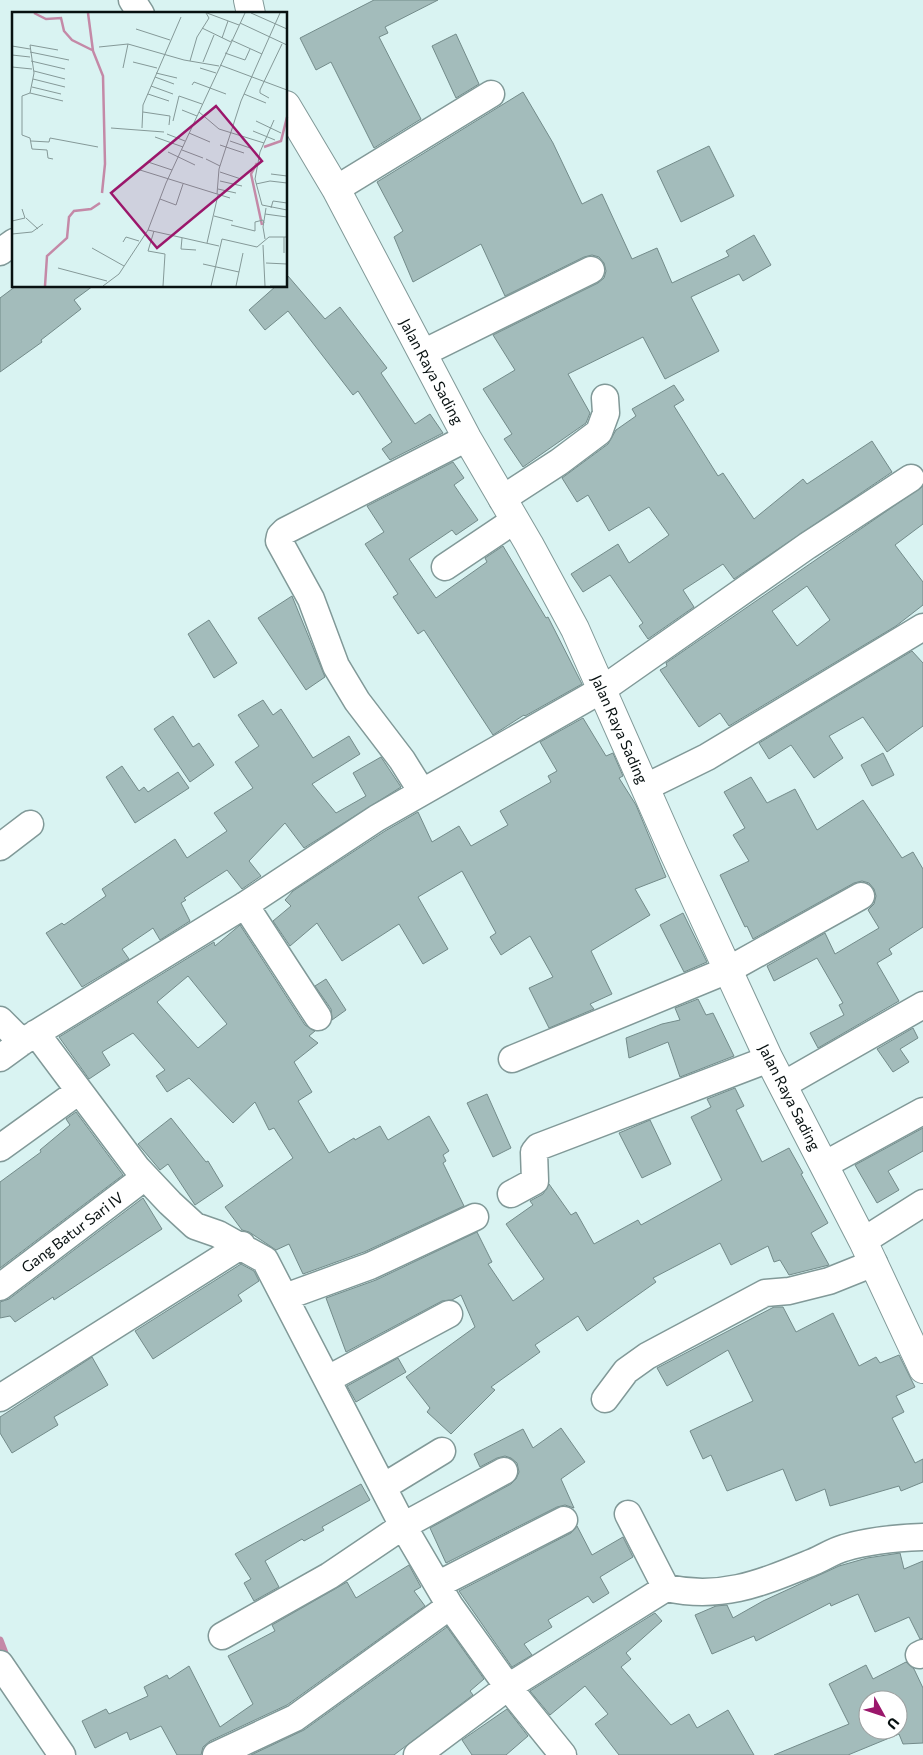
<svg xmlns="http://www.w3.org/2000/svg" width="923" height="1755" viewBox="0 0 923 1755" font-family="Commissioner,sans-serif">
  <rect width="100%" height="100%" fill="#d9f3f2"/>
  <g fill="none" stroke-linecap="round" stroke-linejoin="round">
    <path stroke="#c489a7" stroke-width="7" d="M0,1640l8,21"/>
  </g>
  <path fill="#a3bcbb" stroke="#738b8a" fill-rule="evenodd" d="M374,0h64l-53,27 3,6 -9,4 42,82 -47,29 -43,-86 -15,8 -16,-32z
    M456,34l23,50 -23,14 -24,-52z
    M523,92l30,51 29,61 20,-10 30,65 25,-11 15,35 57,-27 -3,-5 28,-16 17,30 -28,16 -4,-7 -48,23 28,54 -54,28 -22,-42 -75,37 22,39 -4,10 -63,44 -19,-28 8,-5 -29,-45 32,-19 -22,-35 105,-52 6,-5 2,-7 -2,-8 -5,-6 -7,-2 -8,2 -79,39 -24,-52 -68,38 -19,-45 9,-6 -26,-49z
    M709,146l25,50 -53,26 -24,-51z
    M288,276l37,43 15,-12 47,61 -6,5 34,51 15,-10 13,19 -53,27 -8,-11 10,-7 -34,-51 -5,4 -65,-84 -23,19 -16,-20 27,-24h10z
    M16,286h77l-19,14 7,9 -40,31 1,2 -42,30v-74z
    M674,385l10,15 -10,6 44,70 5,-3 31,46 49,-40 4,5 65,-43 20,31 -158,107 -11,-15 -40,26 11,17 -46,32 -9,-13 4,-3 -33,-48 -27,17 -12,-18 47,-30 11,19 40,-28 -20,-28 -40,24 -21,-36 -11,7 -15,-24 46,-34 8,-14 20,-14 -4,-7z
    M453,462l11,16 -10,7 24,35 -22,15 -4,-5 -43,29 27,39 51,-36 -2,-4 18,-12 43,72 2,-1 34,67 -57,32 -1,-1 -31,20 -69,-105 -6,4 -25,-37 5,-3 -33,-50 19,-12 -17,-26z
    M923,486v38l-28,21 28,37v23l-27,21 -167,100 -9,-13 -21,14 -39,-57 7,-4 -1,-3zM807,586l23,34 -33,26 -25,-35z
    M292,596l33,81 -19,13 -48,-72z
    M209,620l28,43 -23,15 -26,-44z
    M912,651l11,12v63l-36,26 -24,-35 -34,19 14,22 -29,20 -23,-33 -22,14 -10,-16z
    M263,700l10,15 8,-6 32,49 36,-22 11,18 -48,30 24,29 30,-17 -13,-23 28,-16 20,30 -97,61 -19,-25 -36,38 12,15 -19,13 -15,-19 -43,28 2,2 -5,3 9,18 -30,19 -7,-12 -31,21 7,10 -47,28 -36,-54 16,-10 2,2 42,-29 -4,-7 73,-50 12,19 40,-27 -13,-18 39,-25 -18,-26 24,-16 -21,-31z
    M173,716l20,31 6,-4 15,22 -24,17 -36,-53z
    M583,718l23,38 7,-3 10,23 -4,2 17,27 30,72 -31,12 15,26 -59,36 21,43 -22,10 4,5 -45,19 -20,-40 24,-11 -23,-41 -29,19 -11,-18 6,-4 -34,-62 -44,26 30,52 -25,15 -24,-40 -57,37 -25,-38 -27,23 -17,-25 18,-15 -6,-6 8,-9 92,-60 33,-19 14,30 27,-16 12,20 37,-21 -8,-14 51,-29 -3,-6 9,-5 -17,-29z
    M883,753l11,22 -22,11 -11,-21z
    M122,766l17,25 5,-4 4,5 30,-20 11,16 -54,35 -29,-46z
    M751,777l16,26 28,-14 22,41 46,-30 39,58 11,-6 10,17v58l-34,22 3,5 -15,9 22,38 -81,47 -8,-15 34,-18 -5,-10 4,-2 -26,-45 -43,23 -7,-15 58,-33 10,21 44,-26 -11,-18 6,-6 2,-8 -2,-7 -5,-6 -7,-2 -8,2 -101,56 -6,-13 -2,1 -25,-52 29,-14 -16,-26 12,-7 -21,-36z
    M683,913l24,49 -23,10 -24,-47z
    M240,925l65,100 10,6 -6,5 9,7 -24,19 18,30 -14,9 31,52 25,-15 1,2 25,-14 8,14 41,-24 20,35 -6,4 3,6 -3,2 21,43 -100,46 -61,22 -14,-30 -13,6 -27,-18 -7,-2 -17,-23 68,-49 -19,-30 -5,2 -14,-28 -22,21 -44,-45 -22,14 -11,-16 9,-6 -32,-37 -31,19 8,13 -21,14 -30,-42 155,-95 1,4zM188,976l39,48 -29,24 -41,-46z
    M326,979l20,31 -14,10 -1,-11 -16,-23z
    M698,999l8,16 7,-2 21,43 -54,21 -12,-35 -39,16 -3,-20 36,-14 18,-4 -5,-12z
    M913,1028l5,10 -18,11 9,13 -16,10 -16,-23z
    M735,1088l9,18 -8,4 26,52 27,-14 14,25 -2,1 27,49 -17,10 18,32 -40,10 -9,-15 -6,2 -6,-16 -37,19 -11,-22 -67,35 3,4 -69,49 -9,-15 -43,29 5,7 -49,35 4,3 -44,44 -24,-22 3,-4 -24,-31 69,-50 -14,-32 -9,5 -10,1 -96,51 -20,-54 50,-18 101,-48 15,30 -4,2 25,37 31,-22 -38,-55 27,-19 -3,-4 13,-7 6,-10 22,31 5,-3 18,32 44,-24 3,5 81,-45 -31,-63 20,-10 -4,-8z
    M487,1094l24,54 -18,9 -26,-54z
    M76,1112l47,63 -123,93v-86l41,-30 -1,-2 30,-25 -4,-6z
    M171,1118l35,44 2,-1 15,25 -28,19 -27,-41 -8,6 -22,-26z
    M650,1120l21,44 -29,14 -23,-45z
    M923,1128v23l-35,20 11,19 -22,13 -22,-38z
    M143,1198l19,31 -108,71 -1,-3 -38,25 -5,-6 -10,2v-16l9,-3z
    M241,1264l13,7 5,10 -21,14 4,6 -89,58 -18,-28z
    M774,1307h9l13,25 37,-19 26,53 17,-9 4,6 19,-8 16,32 -19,9 8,16 -12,6 23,45 8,-4v23l-22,9 -2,-5 -69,20 -5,-17 -29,12 -13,-32 -56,22 -16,-36 -8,4 -13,-28 63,-30 -25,-51 -61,36 -10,-18z
    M92,1357l16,28 -54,32 4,8 -46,28 -12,-20v-16z
    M398,1358l8,14 -50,30 -9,-16z
    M561,1428l24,34 -24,17 13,29 -9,-3 -8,2 -111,56 -16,-35 81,-44 5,-5 3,-7 -2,-9 -6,-5 -6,-2 -8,2 -17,9 -6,-13 49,-25 10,19z
    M361,1484l9,16 -48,27 2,3 -20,11 -2,-2 -37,22 14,26 -25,14 -10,-18 7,-4 -16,-25z
    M577,1526l15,29 31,-18 10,20 -33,20 9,16 -16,10 -5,-7 -40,24 4,7 -28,17 8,11 -20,12 -53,-76 112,-58z
    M900,1553l4,16 19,-8v77l-3,1 -11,-22 -34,15 -17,-38 -27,12 -1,-3 -74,38 -2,-5 -42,18 -17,-39 21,-9 11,-1 6,13 30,-17 76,-35 28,-8z
    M409,1565l12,22 -7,4 11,15 -138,99 -77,36 -7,6 -2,8h-24l-16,-29 -31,14 -3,-8 -32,16 -13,-27 24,-12 3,5 39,-18 -4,-9 23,-12 2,4 20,-13 31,61 33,-23 -25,-48 47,-25 -3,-6 75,-43 9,16z
    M655,1613l7,8 -36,32 5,6 -10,8 50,58 18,-11 8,14 31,-18 26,45h-135l-24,-31 13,-10 -23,-28 -35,29 -20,-24z
    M447,1627l37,52 -14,12 3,4 -79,60h-143l53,-25z
    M906,1662l8,7 9,19v55l-20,1 -4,-10 -51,21h-74l75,-31 -20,-40 37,-19 7,14zM868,1700h30v30h-30z
    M507,1709l21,27 -22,19h-34l-10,-15z"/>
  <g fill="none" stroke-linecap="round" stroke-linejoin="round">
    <defs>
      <path id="street" d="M132,0l9,14
        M336,189l155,-95
        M0,252l14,-10
        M423,353l168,-83
        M502,499l57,-37 40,-30 7,-19 -1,-15
        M445,567l70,-47
        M646,787l61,-30 216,-130
        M422,792l-20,-32 -45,-59 -21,-35 -25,-67 -32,-58 1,-5 5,-5 182,-93
        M0,847l30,-23
        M245,905l73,112
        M0,1020l22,22
        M36,1033l101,135 33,35 25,23 23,8 47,26 138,266 47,80 58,81 55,68
        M0,1058l22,-16 223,-137 132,-87 226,-129 204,-143 104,-68
        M512,1059l216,-89 133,-74
        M783,1085l140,-80
        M0,1148l79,-57
        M824,1165l99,-54
        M511,1194l24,-13 -1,-29 4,-5 231,-88
        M863,1241l60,-38
        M0,1287l145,-110
        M285,1297l85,-31 105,-49
        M328,1379l121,-65
        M0,1398l242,-153
        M605,1399l21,-28 21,-15 118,-63 24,-2 40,-10 45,-18
        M383,1487l59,-36
        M628,1514l38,74
        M439,1584l125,-64
        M222,1636l107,-60 74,-50 101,-55
        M919,1655l4,-2
        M0,1664l62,91
        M216,1755l79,-37 155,-112
        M417,1755l91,-68 158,-99c57,12 95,-5 147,-26 10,-4 20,-11 31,-14 26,-8 52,-10 79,-11"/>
      <path id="secondary" d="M248,0l3,14
        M286,105l50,84 131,249 62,106 46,85 99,224 95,206 94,182 60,128"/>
    </defs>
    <use href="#street" stroke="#819998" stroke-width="29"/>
    <use href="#secondary" stroke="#819998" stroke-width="30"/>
    <use href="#street" stroke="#fff" stroke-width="26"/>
    <use href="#secondary" stroke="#fff" stroke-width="28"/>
  </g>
  <g text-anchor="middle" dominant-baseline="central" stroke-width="4.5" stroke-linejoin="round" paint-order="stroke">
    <g font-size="15" fill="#081111" stroke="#fff">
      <text transform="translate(432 371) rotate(62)">Jalan Raya Sading</text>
      <text transform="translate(620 729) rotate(66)">Jalan Raya Sading</text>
      <text transform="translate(790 1097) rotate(63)">Jalan Raya Sading</text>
      <text transform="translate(72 1232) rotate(-37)">Gang Batur Sari IV</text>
    </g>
  </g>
  <g transform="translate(12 12)">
    <rect width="275" height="275" fill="#d9f3f2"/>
    <path fill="none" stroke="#c489a7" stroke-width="2.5" d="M22,1l12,6 15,-1 3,13 8,9 20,10M76,1l5,38 10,25 2,88 -3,29M252,135l17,-6 6,-24M245,151l-6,11 11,51M33,274l2,-30 20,-18 2,-21 5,-6 17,-2 9,-6"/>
    <path fill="none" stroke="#859998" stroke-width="1" d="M195,1l32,12M239,1l36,16M228,11l47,22M190,16l29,14M124,17l34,11M210,26l6,-17M219,28l31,14M0,34l18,3M87,35l29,-3 56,16 35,6M46,38l-28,-5 4,28 -4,20 33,8M18,40l39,8M213,41l20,7 5,-11M0,43l18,2M19,49l34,8M178,49l7,-24 12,-19 -3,-5M121,50l24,6M191,50l11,-27M208,53l67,25M0,55l20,2M111,56l5,-24M188,56l16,5M22,59l31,8M144,61l21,5M143,65l19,7M21,67l32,8M180,73l2,-3 32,12M139,74l22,8M20,75l29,7M18,81l-8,3v39l8,3 2,11 15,1 1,8 5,1M136,82l21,7M232,82l22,9M257,86l-9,-5v-3l22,-46M170,98l15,6M131,100l27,4 -1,9M187,100l20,17 45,14M262,108l-14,32 -5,27 7,26 25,5M161,109l6,-25 23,8M244,109l25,12M99,116l53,4M130,116l1,-23 38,-88M241,119l22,9M177,121l21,9M155,122l18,7M143,125l28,10M19,129l18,1 1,-4 48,9M218,129l23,8M208,133l24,8M170,138l21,8M156,140l27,13M194,147l14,7M136,150l24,8M128,158l90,28M208,160l21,7M259,162l16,2M208,169l22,5M244,172l14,-3 17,2M206,177l18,4M205,182l2,-25 22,-68 39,-88M148,187l16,6 7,-21M259,196l2,-7 14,2M253,202l22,3M202,204l19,5M14,206l12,11M0,209l13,-3 -3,-9M219,213l24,6v-9l8,-2 1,3M136,218l71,16M142,219l-6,20 17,3 -2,32M0,222l20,-2 11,-8M170,226l-1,11 15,1M253,227l-2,-12 3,-19M111,230l3,-5 13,4M195,231l11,-48M251,233l2,41M80,236l32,18M272,241v-16M254,251l21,1M191,252l36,8M46,256l49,13M91,274l16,-12 29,-44 18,-47 79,-170M199,274l11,-47 35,8 12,-10h18M224,274l7,-33M258,274h17"/>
    <path fill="#9b176b" fill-opacity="0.15" stroke="#9b176b" stroke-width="2.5" d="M204,94l46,55 -105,87 -46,-55z"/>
    <rect width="275" height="275" fill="none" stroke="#081111" stroke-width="2.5"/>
  </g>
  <g transform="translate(883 1715) rotate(130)"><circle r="24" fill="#ffffff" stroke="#9ca0a0"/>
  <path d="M0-4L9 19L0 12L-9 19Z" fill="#9b176b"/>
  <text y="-8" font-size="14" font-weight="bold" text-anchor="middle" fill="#081111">U</text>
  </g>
</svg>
